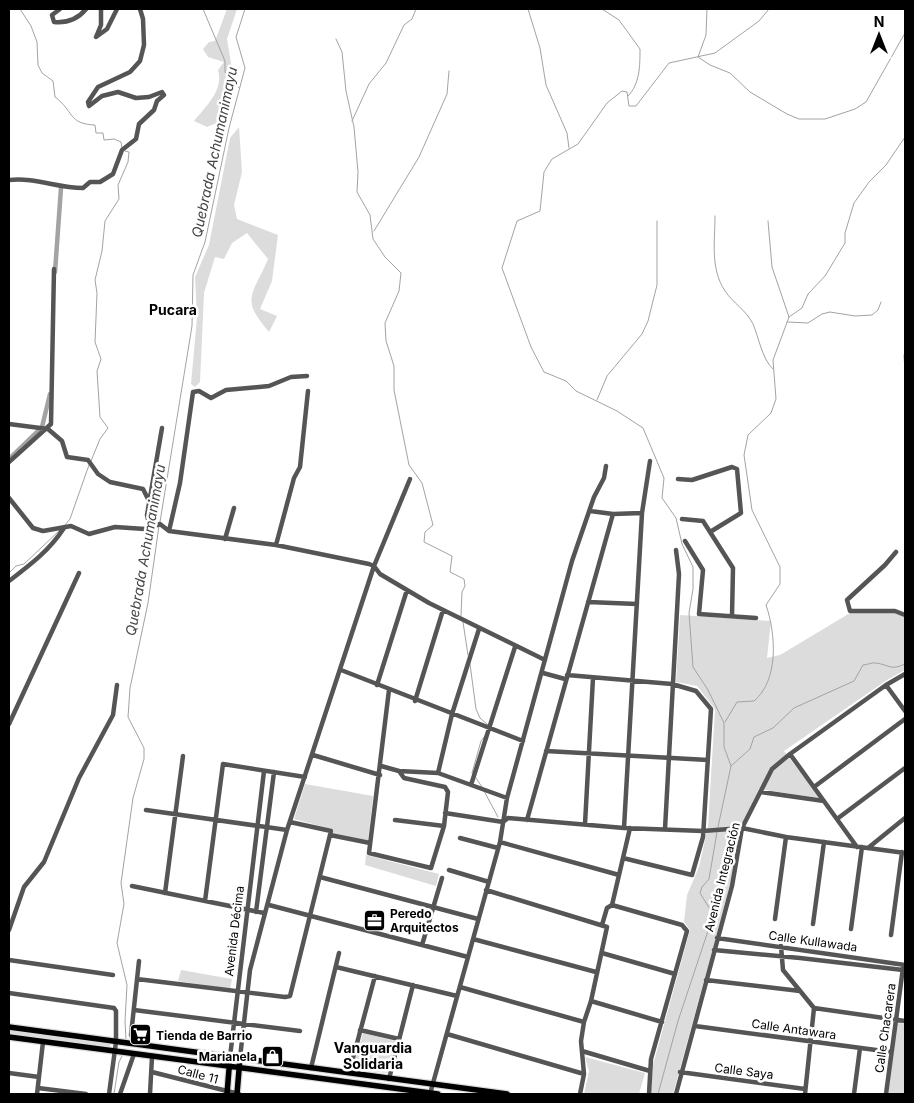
<svg xmlns="http://www.w3.org/2000/svg" width="914" height="1103" viewBox="0 0 914 1103" font-family="Inter,sans-serif">
  <rect width="100%" height="100%" fill="#fff"/>
  <path fill="#dcdcdc" d="M227,9h10l-10,30 6,36 -9,45 -17,7 -13,-6c12,-15 30,-31 24,-51l6,-8 -16,-5 -5,-8 6,-7 6,-1z
    M239,127l3,45 -8,33 3,14 41,16 -6,46 -12,28 17,7 -8,16c-29,-34 -17,-35 -1,-73l-21,-26 -15,10 -8,16 -9,-2 -11,36 -4,89 -5,5 -4,-3 6,-66 -2,-41 14,-32 21,-107z
    M850,613h55v57l-18,10 -103,71 36,47 -61,-9 -21,42 -8,54 -57,209h-22l2,-29 37,-135 -6,-8 3,-27 12,-28 9,-40 7,-118 -18,-23 -21,-4 4,-67 91,6 -4,37 13,-3z
    M305,784l68,12 -5,45 -35,-7 1,-4 -40,-11z
    M366,855l73,19 -3,12 -71,-21z
    M181,970l51,9 -2,10 -52,-8z
    M900,1023l5,1v70h-18l10,-70z
    M9,1029l100,14 2,5 -102,-13z
    M363,1033l32,8 -7,32 -32,-3 -3,-2z
    M585,1057l60,16 -6,21h-55l5,-23z"/>
  <g fill="none" stroke-linecap="round" stroke-linejoin="round">
    <path stroke="#a3a3a3" stroke-width="1" d="M20,9l11,17 6,16 1,23 4,8 11,8 2,16c19,14 13,27 40,28l1,8h7l1,7 10,-1 7,3 1,6
      M203,9l22,52v11l14,16
      M528,9l12,39 6,37 21,48 2,15
      M602,9l17,11 21,29c0,16 0,35 -12,47
      M707,9l-1,26 -8,22 12,8 20,8 20,19 37,22 12,5h26l30,-10 11,-7 39,-69
      M336,39l6,13 4,39 8,36 4,45 -1,20 13,23 3,24 12,18 16,16 -2,18 -14,32 1,18 8,25v24l15,75 13,18 11,42 -8,7 -1,10 28,14 -2,16 14,7 1,7 -3,6 -1,24
      M352,121l17,-37 17,-21 18,-38 8,-6 4,-10
      M715,216c0,26 -5,52 10,75 8,12 21,19 28,33 6,14 9,35 20,45
      M768,221l4,46 17,50
      M374,231l45,-74 28,-63 2,-23
      M787,322l21,1 14,-9 8,-2 25,4 17,-1 6,-5 3,-8
      M904,355l1,17
      M597,400l10,-24 35,-42 6,-13 9,-36v-64
      M91,461l9,-22 8,-11 -8,-11 -3,-46 4,-12 -6,-17 2,-49 -2,-13 7,-29 3,-30 14,-22 -1,-14 10,-23 1,-10 -4,-1
      M160,522l32,-196 1,-51 12,-33 24,-114 16,-60 -9,-31 9,-28
      M65,525l5,-6 19,-54
      M9,573l7,-7 8,-2 36,-34
      M463,622l5,33
      M470,664l6,45 4,9 8,7
      M725,722l12,-20 17,-1c25,-21 22,-67 12,-96l14,-21v-17l-28,-57 -8,-55 4,-20 23,-22 5,-14 -3,-39 16,-43 13,-9 6,-14 17,-18 20,-33v-10l9,-30 15,-21 17,-17 19,-28
      M731,766l19,-17 4,-12 19,-9 21,-20 60,-27 9,-16c4,0 9,-3 13,-2 14,2 14,8 29,1
      M472,773l9,-32 3,-4
      M476,778l6,9
      M484,791l14,26
      M718,827l13,-61 -7,-19v-24l-16,-33 -15,-23 -4,-54 4,-24v-22l-11,-23 -6,-26 -14,-20 2,-20 -21,-50 -26,-17 -41,-20 -10,-10 -22,-9 -13,-25 -29,-79 15,-47 23,-10 4,-39 8,-13 26,-15 29,-41 15,-12 5,1 2,14h7l33,-43 46,-10 44,-32 10,-12
      M126,1040l-1,-19 2,-36 -10,-42 7,-39 -3,-21 12,-85 11,-39v-11l-16,-31 2,-29 18,-85 11,-77
      M114,1094l5,-32 4,-8
      M658,1094l20,-73 29,-87 4,-23 -11,-18 2,-6 7,-8 8,-47"/>
    <path stroke="#a3a3a3" stroke-width="4.5" d="M55,272l6,-84
      M9,459l33,-32 8,-33"/>
    <defs>
      <path id="major" d="M9,1027l498,67
        M9,1037l429,57
        M227,1094l3,-37
        M237,1094l3,-36"/>
    </defs>
    <use href="#major" stroke="#dbdbdb" stroke-width="8"/>
    <path stroke="#555" stroke-width="4.5" d="M60,9l-8,6 2,7c12,1 24,-3 32,-13
      M101,9v16l-5,12 11,-8 10,-20
      M9,180c26,-3 48,8 74,8l7,-6h10l13,-8 9,-24 14,-11 3,-15 15,-14 3,-9 7,-6 -2,-3 -13,5 -13,1 -18,-6 -16,4 -13,10 -1,-4 10,-15 32,-15 10,-11 4,-16 -1,-26 -3,-10
      M9,424l39,5 14,12 5,16 21,3 10,14 12,8 33,7 7,14
      M9,462l42,-38 3,-155
      M678,479l14,1 40,-13 5,2 4,44 -31,19
      M9,498l24,30 10,3 28,-5 18,8 26,-7 30,2 15,-5 9,7 107,14 93,19 5,2 6,8 49,29 116,57
      M590,511l23,3 29,-1
      M682,519l21,2 30,47 -1,48
      M150,528l-3,-13 15,-87
      M169,531l11,-48 13,-91 6,-1 12,7 15,-8 43,-4 22,-9 16,-1
      M225,539l9,-31
      M685,541l18,29 -4,44 57,4
      M276,545l18,-67 6,-11 8,-76
      M896,552l-11,13 -38,35 3,11h45l10,4
      M9,581c21,-16 40,-30 55,-53
      M588,602l49,2
      M341,670l182,71
      M543,673l22,6
      M567,675l105,9 24,7 15,18 -8,128 -11,38 -69,-17
      M377,685l30,-95
      M886,685l19,26
      M415,701l28,-91
      M9,724l70,-151
      M546,751l162,9
      M790,754l67,93
      M313,755l67,20
      M381,766l18,5 5,7 41,9 3,5 -4,34 -13,42 -62,-15 20,-163
      M399,771l39,2 69,25
      M438,773l14,-59 27,-85
      M471,785l44,-138
      M814,787l91,-68
      M761,792l63,9
      M146,810l141,20
      M445,813l58,9
      M837,819l68,-51
      M395,820l49,6
      M527,820l86,-306
      M503,822l5,-4 116,10 79,3 39,-3 44,9 119,16
      M585,824l8,-146
      M624,828l18,-315 8,-52
      M665,829l14,-255 -3,-24
      M330,835l40,8
      M460,838l38,10
      M500,842l119,33
      M868,848l37,-30
      M449,870l40,12
      M320,877l158,42
      M132,886l132,27
      M486,890l121,37 -16,74 -7,21 -3,19 3,33 -4,20
      M165,893l18,-137
      M205,901l18,-137 82,13
      M269,905l199,52
      M612,905l70,20 5,6 -36,128 -2,35
      M256,912l18,-140
      M775,919l11,-82
      M813,924l11,-82
      M602,925l5,-17 5,-3 18,-77
      M851,929l11,-82
      M9,930l15,-43 20,-25 35,-84 34,-63 4,-30
      M891,935l11,-83
      M717,938l188,27
      M473,939l123,33
      M422,945l20,-67
      M781,946l2,24 31,38 -9,86
      M714,950l86,8 103,12
      M602,953l73,21
      M9,960l104,15
      M336,967l121,29
      M137,979l148,18 5,-1 41,-165 -41,-9
      M706,980l94,11
      M460,987l124,35
      M9,993l105,15 2,3v31l-7,52
      M591,1001l71,21
      M814,1008l91,13
      M134,1010l166,21
      M695,1026l196,26
      M360,1030l39,9
      M447,1034l137,40
      M135,1044l-4,-9 8,-74
      M582,1051l68,20
      M230,1057l34,-286
      M240,1058l10,-88 37,-140 87,-264 36,-87
      M311,1068l28,-115
      M152,1072l87,22
      M680,1072l125,17
      M9,1073l30,4
      M349,1073l26,-97
      M389,1079l24,-94
      M38,1088l48,6
      M37,1094l6,-52
      M120,1094l14,-40
      M150,1094l2,-37
      M430,1094l70,-252 7,-44 65,-237 22,-64 10,-19 2,-12
      M676,1094l56,-208 10,-58 30,-59 18,-15 96,-69 19,-11
      M854,1094l6,-46
      M886,1094l17,-126"/>
    <use href="#major" stroke="#000" stroke-width="5.5"/>
  </g>
  <defs>
    <symbol id="office-square" viewBox="-11 -11 22 22"><rect x="-9" y="-9" width="18" height="18" rx="4" fill="#000" stroke="#fff"/><path d="M-6-3h4V-5.5h4V-3h4V5H-6ZM-1-4.5V-3h2v-1.5ZM-6 0V1H6V0Z" fill="#fff"/></symbol>
    <symbol id="supermarket-square" viewBox="-11 -11 22 22"><rect x="-9" y="-9" width="18" height="18" rx="4" fill="#000" stroke="#fff"/><path d="M-6-5.5h2.5l.6 2H6L4.5 2H-2.5L-4.4-4H-6ZM-1.5 3.2a1.3 1.3 0 1 0 .1 0ZM3 3.2a1.3 1.3 0 1 0 .1 0Z" fill="#fff"/></symbol>
    <symbol id="shop-square" viewBox="-11 -11 22 22"><rect x="-9" y="-9" width="18" height="18" rx="4" fill="#000" stroke="#fff"/><path d="M-5-2.5h2.3a2.7 3.5 0 0 1 5.4 0H5L5.5 6h-11ZM-1.5-2.5h3a1.5 2.3 0 0 0-3 0Z" fill="#fff"/></symbol>
  </defs>
  <g fill-rule="evenodd">
    <use href="#office-square" x="362" y="908" width="25" height="25"/>
    <use href="#supermarket-square" x="128" y="1022" width="25" height="25"/>
    <use href="#shop-square" x="260" y="1044" width="25" height="25"/>
  </g>
  <g text-anchor="middle" dominant-baseline="central" stroke-width="5" stroke-linejoin="round" paint-order="stroke">
    <g font-size="12" fill="#000" stroke="#fff">
      <text transform="translate(722 877) rotate(-76)">Avenida Integración</text>
      <text transform="translate(234 931) rotate(-83)">Avenida Décima</text>
      <text transform="translate(813 941) rotate(8)">Calle Kullawada</text>
      <text transform="translate(885 1028) rotate(-82)">Calle Chacarera</text>
      <text transform="translate(794 1029) rotate(8)">Calle Antawara</text>
      <text transform="translate(744 1071) rotate(7)">Calle Saya</text>
      <text transform="translate(198 1074) rotate(15)">Calle 11</text>
    </g>
    <g font-size="12" font-weight="bold" fill="#000" stroke="#fff" text-anchor="start">
      <text x="390" y="913">Peredo<tspan x="390" dy="14">Arquitectos</tspan></text>
      <text x="156" y="1035">Tienda de Barrio</text>
      <text x="257" y="1056" text-anchor="end">Marianela</text>
    </g>
    <g font-size="14" font-style="italic" fill="#444" stroke="#fff">
      <text transform="translate(214 152) rotate(-78)">Quebrada Achumanimayu</text>
      <text transform="translate(145 550) rotate(-80)">Quebrada Achumanimayu</text>
    </g>
    <g font-size="14" font-weight="bold" fill="#000" stroke="#fff">
      <text x="173" y="309">Pucara</text>
      <text x="373" y="1047">Vanguardia<tspan x="373" dy="16">Solidaria</tspan></text>
    </g>
  </g>
  <rect width="914" height="1103" fill="none" stroke="#000000" stroke-width="20"/>
  <g transform="translate(879 35)" stroke="#ffffff" stroke-width="4" paint-order="stroke">
  <path d="M0-4L9 19L0 12L-9 19Z" fill="#000000"/>
  <text y="-8" font-size="14" font-weight="bold" text-anchor="middle" fill="#000000">N</text>
  </g>
</svg>
